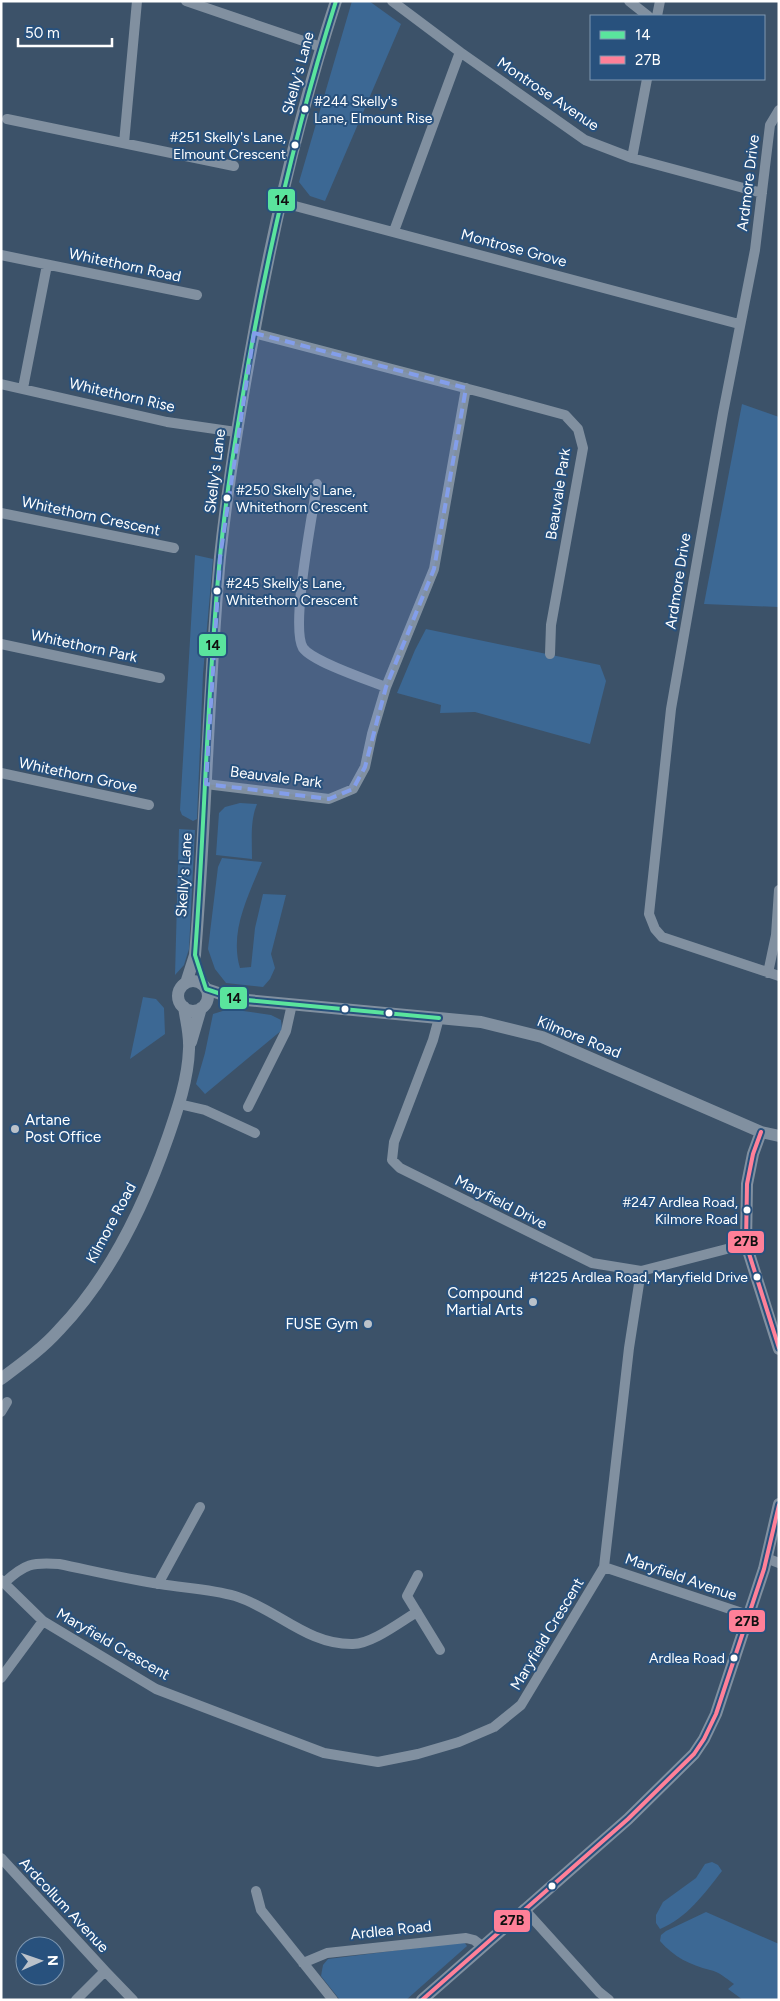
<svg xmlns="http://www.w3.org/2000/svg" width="780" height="2001" viewBox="0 0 780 2001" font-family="Figtree,sans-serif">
  <rect width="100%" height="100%" fill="#3c5269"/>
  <path fill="#3c6894" d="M352,1h17l32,23 -76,177 -15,-5 -11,-14z
    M742,404l37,13 -1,190 -74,-3z
    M195,555l18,4 -10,115 -6,145 -4,2 -11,-6 -2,-5z
    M426,629l174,36 6,16 -16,63 -115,-32 -35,1 1,-8 -44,-12 18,-43z
    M240,803l17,1c-7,17 -5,36 -5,55l-36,-4 3,-42 6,-6z
    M179,829l16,1 -6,119 -5,16 -9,10z
    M222,858l40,4c-13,33 -33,69 -22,106l11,-1 4,-39 8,-34 23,1 -15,59 4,14 -5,11 -7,8 -37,-4 -11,-14 -7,-20 10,-82z
    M143,997l13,2 8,9 1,26 -35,25z
    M229,1009l42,6 10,5 1,10 -77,64 -9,-10 9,-31 8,-39z
    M712,1862l6,3 4,6c-18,23 -35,47 -62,58l-4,-6v-8l7,-13 33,-24 9,-14z
    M706,1912l73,32v56h-36l-15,-11 6,-5c-7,-5 -16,-13 -24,-14 -20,-5 -36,-13 -50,-29l1,-6 5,-4z
    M464,1942l3,4 -61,54h-66l-19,-24 2,-11 5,-6z"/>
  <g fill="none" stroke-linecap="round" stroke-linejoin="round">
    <path stroke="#8190a0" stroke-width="10" d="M186,1l135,46
      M392,1l68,51 125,88 47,18 130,35
      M629,1l19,15
      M657,16l3,-15
      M779,110l-9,15 -15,125 -32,163 -52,296 -22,205 6,15 7,8 117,39
      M7,119l227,47
      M124,143l13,-142
      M632,158l15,-79
      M280,202l459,122
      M394,231l66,-179
      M1,255l196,40
      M254,333l230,60 81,22 13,14 5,19 -32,177 -1,29
      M1,384l166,38 69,10
      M23,388l24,-123
      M317,484c-4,29 -27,143 -14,164 10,14 65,32 83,39
      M1,513l173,35
      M1,644l159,34
      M1,773l148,32
      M206,784l123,15 24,-10 12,-22 7,-33 14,-47 48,-118 32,-181
      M768,973l8,-38 3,-45
      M439,1018l-6,22 -39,102 -2,18 8,8 192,95 49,8 105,-27
      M179,1104l26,6 50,23
      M248,1107l38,-76 6,-27
      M1,1412l6,-10
      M766,1558l13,5
      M604,1567l144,48
      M418,1575l-11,21 33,54
      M1,1580l42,41 113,68 168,64 54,9 40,-8 41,-12 35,-15 27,-22 83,-138 25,-219 12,-77
      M5,1582c20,-18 27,-20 54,-18 34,7 67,15 101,20 24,4 51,5 75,12 42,13 72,49 118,48 19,0 47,-22 64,-32
      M158,1584l42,-77
      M1,1678l42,-57
      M1,1858l104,113 -29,29
      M256,1891l5,19 72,90
      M524,1909l75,83 10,8
      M303,1963l24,-10 139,-15 8,2 8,6
      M105,1971l28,29"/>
    <path stroke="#8190a0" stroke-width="12" d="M178 996a15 15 0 1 1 30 0a15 15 0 1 1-30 0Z
      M186,983l9,-28c11,-132 13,-265 25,-398 7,-67 18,-135 30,-202 21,-119 48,-238 86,-354
      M206,989l30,10 245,23 61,15 219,95 18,4
      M191,1042l10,-34
      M761,1132l-8,22 -6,30 -1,60 33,105
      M1,1379c20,-15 41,-30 58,-49 51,-53 85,-124 109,-193 10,-29 20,-58 21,-88 1,-14 -3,-28 -5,-42
      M422,2000l206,-181 66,-65 10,-15 12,-25 48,-145 15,-65"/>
    <defs>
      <path id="bus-1" d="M336,1c-38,120 -66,241 -88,364 -11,64 -22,128 -28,192 -13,132 -15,266 -25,398l11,34 30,10 203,19"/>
      <path id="bus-2" d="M761,1132l-8,22 -6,30 -1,60 33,104
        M422,2000l206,-181 66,-65 10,-15 12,-25 48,-145 15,-64"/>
    </defs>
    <use href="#bus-1" stroke="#28517d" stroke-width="8"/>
    <use href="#bus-2" stroke="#28517d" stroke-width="8"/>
    <use href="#bus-1" stroke="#5ae49d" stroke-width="4"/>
    <use href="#bus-2" stroke="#ff8098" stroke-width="4"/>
  </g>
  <path fill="#839eea" fill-opacity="0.2" stroke="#839eea" stroke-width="4" stroke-dasharray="10 6" stroke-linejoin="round" d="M254,333l212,55 -32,181 -48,118 -21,80 -12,22 -24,10 -123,-15 14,-227z"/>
  <g fill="#fff" stroke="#28517d" stroke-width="2">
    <circle cx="305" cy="109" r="4.5"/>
    <circle cx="295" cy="145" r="4.5"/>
    <circle cx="227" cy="498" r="4.5"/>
    <circle cx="217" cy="591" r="4.5"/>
    <circle cx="345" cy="1009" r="4.5"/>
    <circle cx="389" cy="1013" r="4.5"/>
    <circle cx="747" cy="1210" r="4.5"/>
    <circle cx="757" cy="1277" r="4.5"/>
    <circle cx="734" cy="1658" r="4.5"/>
    <circle cx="552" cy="1886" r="4.5"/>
  </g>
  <g fill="#bbc2ca" stroke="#28517d" stroke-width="2">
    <circle cx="15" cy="1129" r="5"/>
    <circle cx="533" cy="1302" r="5"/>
    <circle cx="368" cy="1324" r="5"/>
  </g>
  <g text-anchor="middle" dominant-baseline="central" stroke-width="4" stroke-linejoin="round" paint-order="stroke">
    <g font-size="14" fill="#fff" stroke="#28517d" text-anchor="end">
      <text x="314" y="101" text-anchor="start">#244 Skelly's<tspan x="314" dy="17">Lane, Elmount Rise</tspan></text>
      <text x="286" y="137">#251 Skelly's Lane,<tspan x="286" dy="17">Elmount Crescent</tspan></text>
      <text x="236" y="490" text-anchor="start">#250 Skelly's Lane,<tspan x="236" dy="17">Whitethorn Crescent</tspan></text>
      <text x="226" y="583" text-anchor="start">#245 Skelly's Lane,<tspan x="226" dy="17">Whitethorn Crescent</tspan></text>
      <text x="738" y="1202">#247 Ardlea Road,<tspan x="738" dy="17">Kilmore Road</tspan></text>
      <text x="748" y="1277">#1225 Ardlea Road, Maryfield Drive</text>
      <text x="725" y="1658">Ardlea Road</text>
    </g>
    <g font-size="15" fill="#fff" stroke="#28517d">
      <text transform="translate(298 73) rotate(-75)">Skelly's Lane</text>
      <text transform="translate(548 94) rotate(34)">Montrose Avenue</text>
      <text transform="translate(748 183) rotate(-83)">Ardmore Drive</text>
      <text transform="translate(514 248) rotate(15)">Montrose Grove</text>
      <text transform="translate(125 265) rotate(12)">Whitethorn Road</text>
      <text transform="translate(122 395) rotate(13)">Whitethorn Rise</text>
      <text transform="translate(215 471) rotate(-83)">Skelly's Lane</text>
      <text transform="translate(558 494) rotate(-81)">Beauvale Park</text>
      <text transform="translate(91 516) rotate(12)">Whitethorn Crescent</text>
      <text transform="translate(678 581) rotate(-81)">Ardmore Drive</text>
      <text transform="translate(84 646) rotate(12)">Whitethorn Park</text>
      <text transform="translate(78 775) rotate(12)">Whitethorn Grove</text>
      <text transform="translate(276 777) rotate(7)">Beauvale Park</text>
      <text transform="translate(184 875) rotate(-86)">Skelly's Lane</text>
      <text transform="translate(579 1037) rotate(22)">Kilmore Road</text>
      <text transform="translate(501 1202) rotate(27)">Maryfield Drive</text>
      <text transform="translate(111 1223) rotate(-62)">Kilmore Road</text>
      <text transform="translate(681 1577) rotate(19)">Maryfield Avenue</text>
      <text transform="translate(547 1634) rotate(-59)">Maryfield Crescent</text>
      <text transform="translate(113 1644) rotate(30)">Maryfield Crescent</text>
      <text transform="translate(64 1905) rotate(47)">Ardcollum Avenue</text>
      <text transform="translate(391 1930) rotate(-6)">Ardlea Road</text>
    </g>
    <g font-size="15" fill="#fff" stroke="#28517d" text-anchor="end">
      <text x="25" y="1120" text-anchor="start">Artane<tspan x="25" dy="17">Post Office</tspan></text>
      <text x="523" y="1293">Compound<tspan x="523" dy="17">Martial Arts</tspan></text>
      <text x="358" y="1324">FUSE Gym</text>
    </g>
  </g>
  <g stroke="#28517d" stroke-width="2">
    <rect x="267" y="188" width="29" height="24" rx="5" fill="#5ae49d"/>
    <rect x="198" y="633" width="29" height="24" rx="5" fill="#5ae49d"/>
    <rect x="219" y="986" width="29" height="24" rx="5" fill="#5ae49d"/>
    <rect x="727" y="1230" width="38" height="24" rx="5" fill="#ff8098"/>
    <rect x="728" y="1609" width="38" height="24" rx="5" fill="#ff8098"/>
    <rect x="493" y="1909" width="38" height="24" rx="5" fill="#ff8098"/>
  </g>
  <g font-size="14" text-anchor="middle" font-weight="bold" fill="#111">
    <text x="282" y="205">14</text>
    <text x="213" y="650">14</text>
    <text x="234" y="1003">14</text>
    <text x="746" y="1246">27B</text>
    <text x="747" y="1626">27B</text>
    <text x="512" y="1925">27B</text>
  </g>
  <rect width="780" height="2001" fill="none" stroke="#ffffff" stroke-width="5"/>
  <rect x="590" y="15" width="175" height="65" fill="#28517d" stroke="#7e97b1"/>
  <rect x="600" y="31" width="25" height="8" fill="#5ae49d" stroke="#7e97b1"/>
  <text x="635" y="40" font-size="15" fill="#ffffff">14</text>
  <rect x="600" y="56" width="25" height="8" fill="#ff8098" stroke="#7e97b1"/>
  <text x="635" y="65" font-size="15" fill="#ffffff">27B</text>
  <g transform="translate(40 1961) rotate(88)"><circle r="24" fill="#28517d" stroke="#7e97b1"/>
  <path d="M0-4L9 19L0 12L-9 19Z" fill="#bbc2ca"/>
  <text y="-8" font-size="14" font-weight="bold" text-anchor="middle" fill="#ffffff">N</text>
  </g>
  <path d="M18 38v8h94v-8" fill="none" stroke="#ffffff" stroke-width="2.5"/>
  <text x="25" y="38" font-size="15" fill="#ffffff" stroke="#28517d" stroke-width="4" paint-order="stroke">50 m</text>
</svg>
